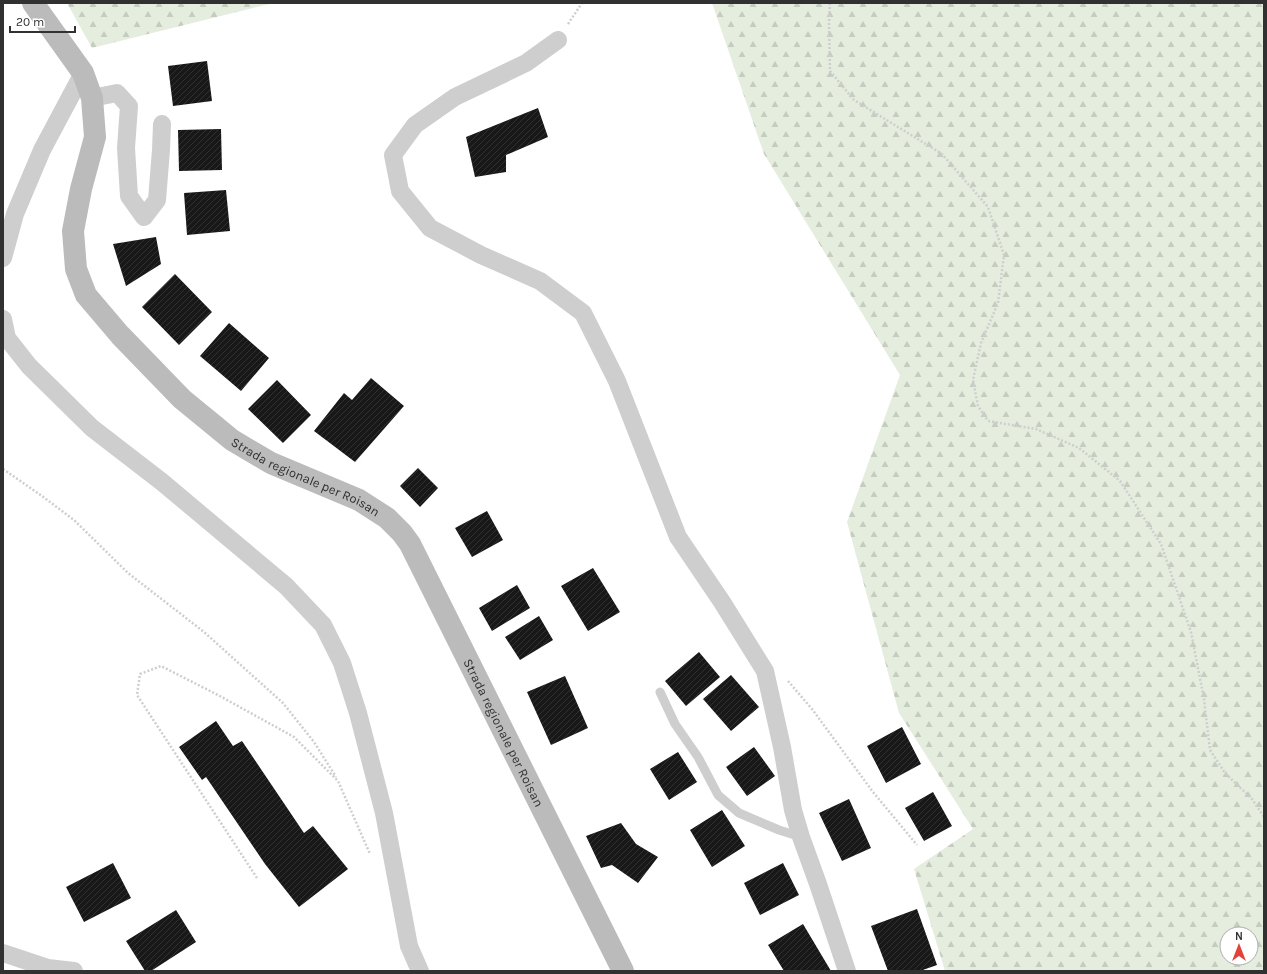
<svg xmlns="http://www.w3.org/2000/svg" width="1267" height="974" viewBox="0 0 1267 974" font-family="Karla,sans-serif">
  <defs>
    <pattern id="forest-firs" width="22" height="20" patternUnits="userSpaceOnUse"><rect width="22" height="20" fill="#e5eddf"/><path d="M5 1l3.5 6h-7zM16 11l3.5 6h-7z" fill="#c5ccc0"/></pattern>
    <pattern id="building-hatch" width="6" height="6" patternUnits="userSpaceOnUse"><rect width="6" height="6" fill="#181818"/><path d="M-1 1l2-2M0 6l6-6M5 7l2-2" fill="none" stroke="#313131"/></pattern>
  </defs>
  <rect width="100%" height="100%" fill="#fff"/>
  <path fill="url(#forest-firs)" fill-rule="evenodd" d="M67,3h206l-181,45z
    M712,3h552v968h-319l-31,-102 59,-40 -74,-116 -52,-191 53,-147 -136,-221zM1227,934h24v24h-24z"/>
  <path fill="url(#building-hatch)" d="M207,61l5,40 -39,5 -5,-40z
    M538,108l10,29 -42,18v17l-31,5 -9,-40z
    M221,129l1,41 -43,1 -1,-41z
    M226,190l4,41 -43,4 -3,-42z
    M156,237l5,27 -35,22 -13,-42z
    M175,274l37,38 -33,33 -37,-38z
    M229,323l40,35 -28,33 -41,-35z
    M371,378l33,28 -49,56 -41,-31 30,-38 8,7z
    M277,380l34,35 -28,28 -35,-34z
    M418,468l20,20 -18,19 -20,-21z
    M487,511l16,29 -31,17 -17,-29z
    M593,568l27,44 -32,19 -27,-45z
    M517,585l13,23 -38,23 -13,-23z
    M539,616l14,24 -33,20 -15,-23z
    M699,652l21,25 -34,29 -21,-25z
    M731,675l28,32 -28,24 -28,-32z
    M565,676l23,52 -37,17 -24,-53z
    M216,721l17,25 9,-5 62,92 9,-7 35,43 -49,38 -34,-43 -59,-87 -4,3 -23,-33z
    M902,727l19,37 -35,19 -19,-37z
    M754,747l21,29 -28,20 -21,-29z
    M678,752l19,30 -28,18 -19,-31z
    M933,792l19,34 -28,15 -19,-33z
    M849,799l22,49 -29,13 -23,-48z
    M722,810l23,36 -33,21 -22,-37z
    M621,823l15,21 22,13 -20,26 -26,-18 -11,3 -15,-32z
    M113,863l18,35 -47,24 -18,-35z
    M783,863l16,32 -39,20 -16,-32z
    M917,909l20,56 -17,6h-32l-17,-45z
    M176,910l20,32 -45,29h-6l-19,-30z
    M803,924l28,47h-47l-16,-26z"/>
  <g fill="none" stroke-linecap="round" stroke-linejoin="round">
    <path stroke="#cecece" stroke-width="2.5" stroke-dasharray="2 2" stroke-linecap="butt" d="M830,3l-1,20 1,48 24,29 88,54 46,53 16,48 -6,48 -17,40 -8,37 5,26 10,15 48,8 43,19 41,33 41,63 30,88 13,67 6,51 15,23 27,26 12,18
      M568,24l14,-21
      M3,469l39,27 32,24 54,53 76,59 79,71 31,39 22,35
      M788,681l24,28 61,83 44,53
      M257,878l-120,-183 3,-21 21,-8 57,29 76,42 44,44 32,73"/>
    <path stroke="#cecece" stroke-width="9" d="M660,692l15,32 23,33 20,38 21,18 40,17 22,7"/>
    <path stroke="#cecece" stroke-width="18" d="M558,40l-32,23 -71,34 -40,28 -22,30 7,36 30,37 51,27 59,26 43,32 34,68 61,156 44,65 43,69 17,76 11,63 8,27 17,47 29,87
      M92,98l25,-5 12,13 -3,42 3,48 15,21 13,-17 4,-50 1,-26
      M3,258l12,-44 27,-64 41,-77
      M3,319l4,19 22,28 63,62 70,54 124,104 37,39 19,38 16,50 26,100 25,133 11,25
      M3,953l45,15 26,3"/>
    <path stroke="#bbb" stroke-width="22" id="s1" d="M33,3l50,70 9,25 3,39 -14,52 -8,42 3,38 10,26 34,40 62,64 50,41 39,23 88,37 28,18 15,15 8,11 213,427"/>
  </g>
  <g text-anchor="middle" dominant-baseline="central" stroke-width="4" stroke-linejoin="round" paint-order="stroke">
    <g font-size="13" fill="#313131" stroke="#fff">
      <text stroke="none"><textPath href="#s1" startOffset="603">Strada regionale per Roisan</textPath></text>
      <text stroke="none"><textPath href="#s1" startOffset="940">Strada regionale per Roisan</textPath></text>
    </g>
  </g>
  <rect width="1267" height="974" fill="none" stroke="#313131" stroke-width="8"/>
  <g transform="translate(1239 946)"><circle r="19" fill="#ffffff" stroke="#adadad"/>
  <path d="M0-3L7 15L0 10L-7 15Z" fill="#e24238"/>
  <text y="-6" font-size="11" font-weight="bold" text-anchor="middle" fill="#313131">N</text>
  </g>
  <path d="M10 26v6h65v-6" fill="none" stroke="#313131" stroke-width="2"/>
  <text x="16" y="26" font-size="12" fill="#313131" stroke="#ffffff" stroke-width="3" paint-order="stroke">20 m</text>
</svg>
